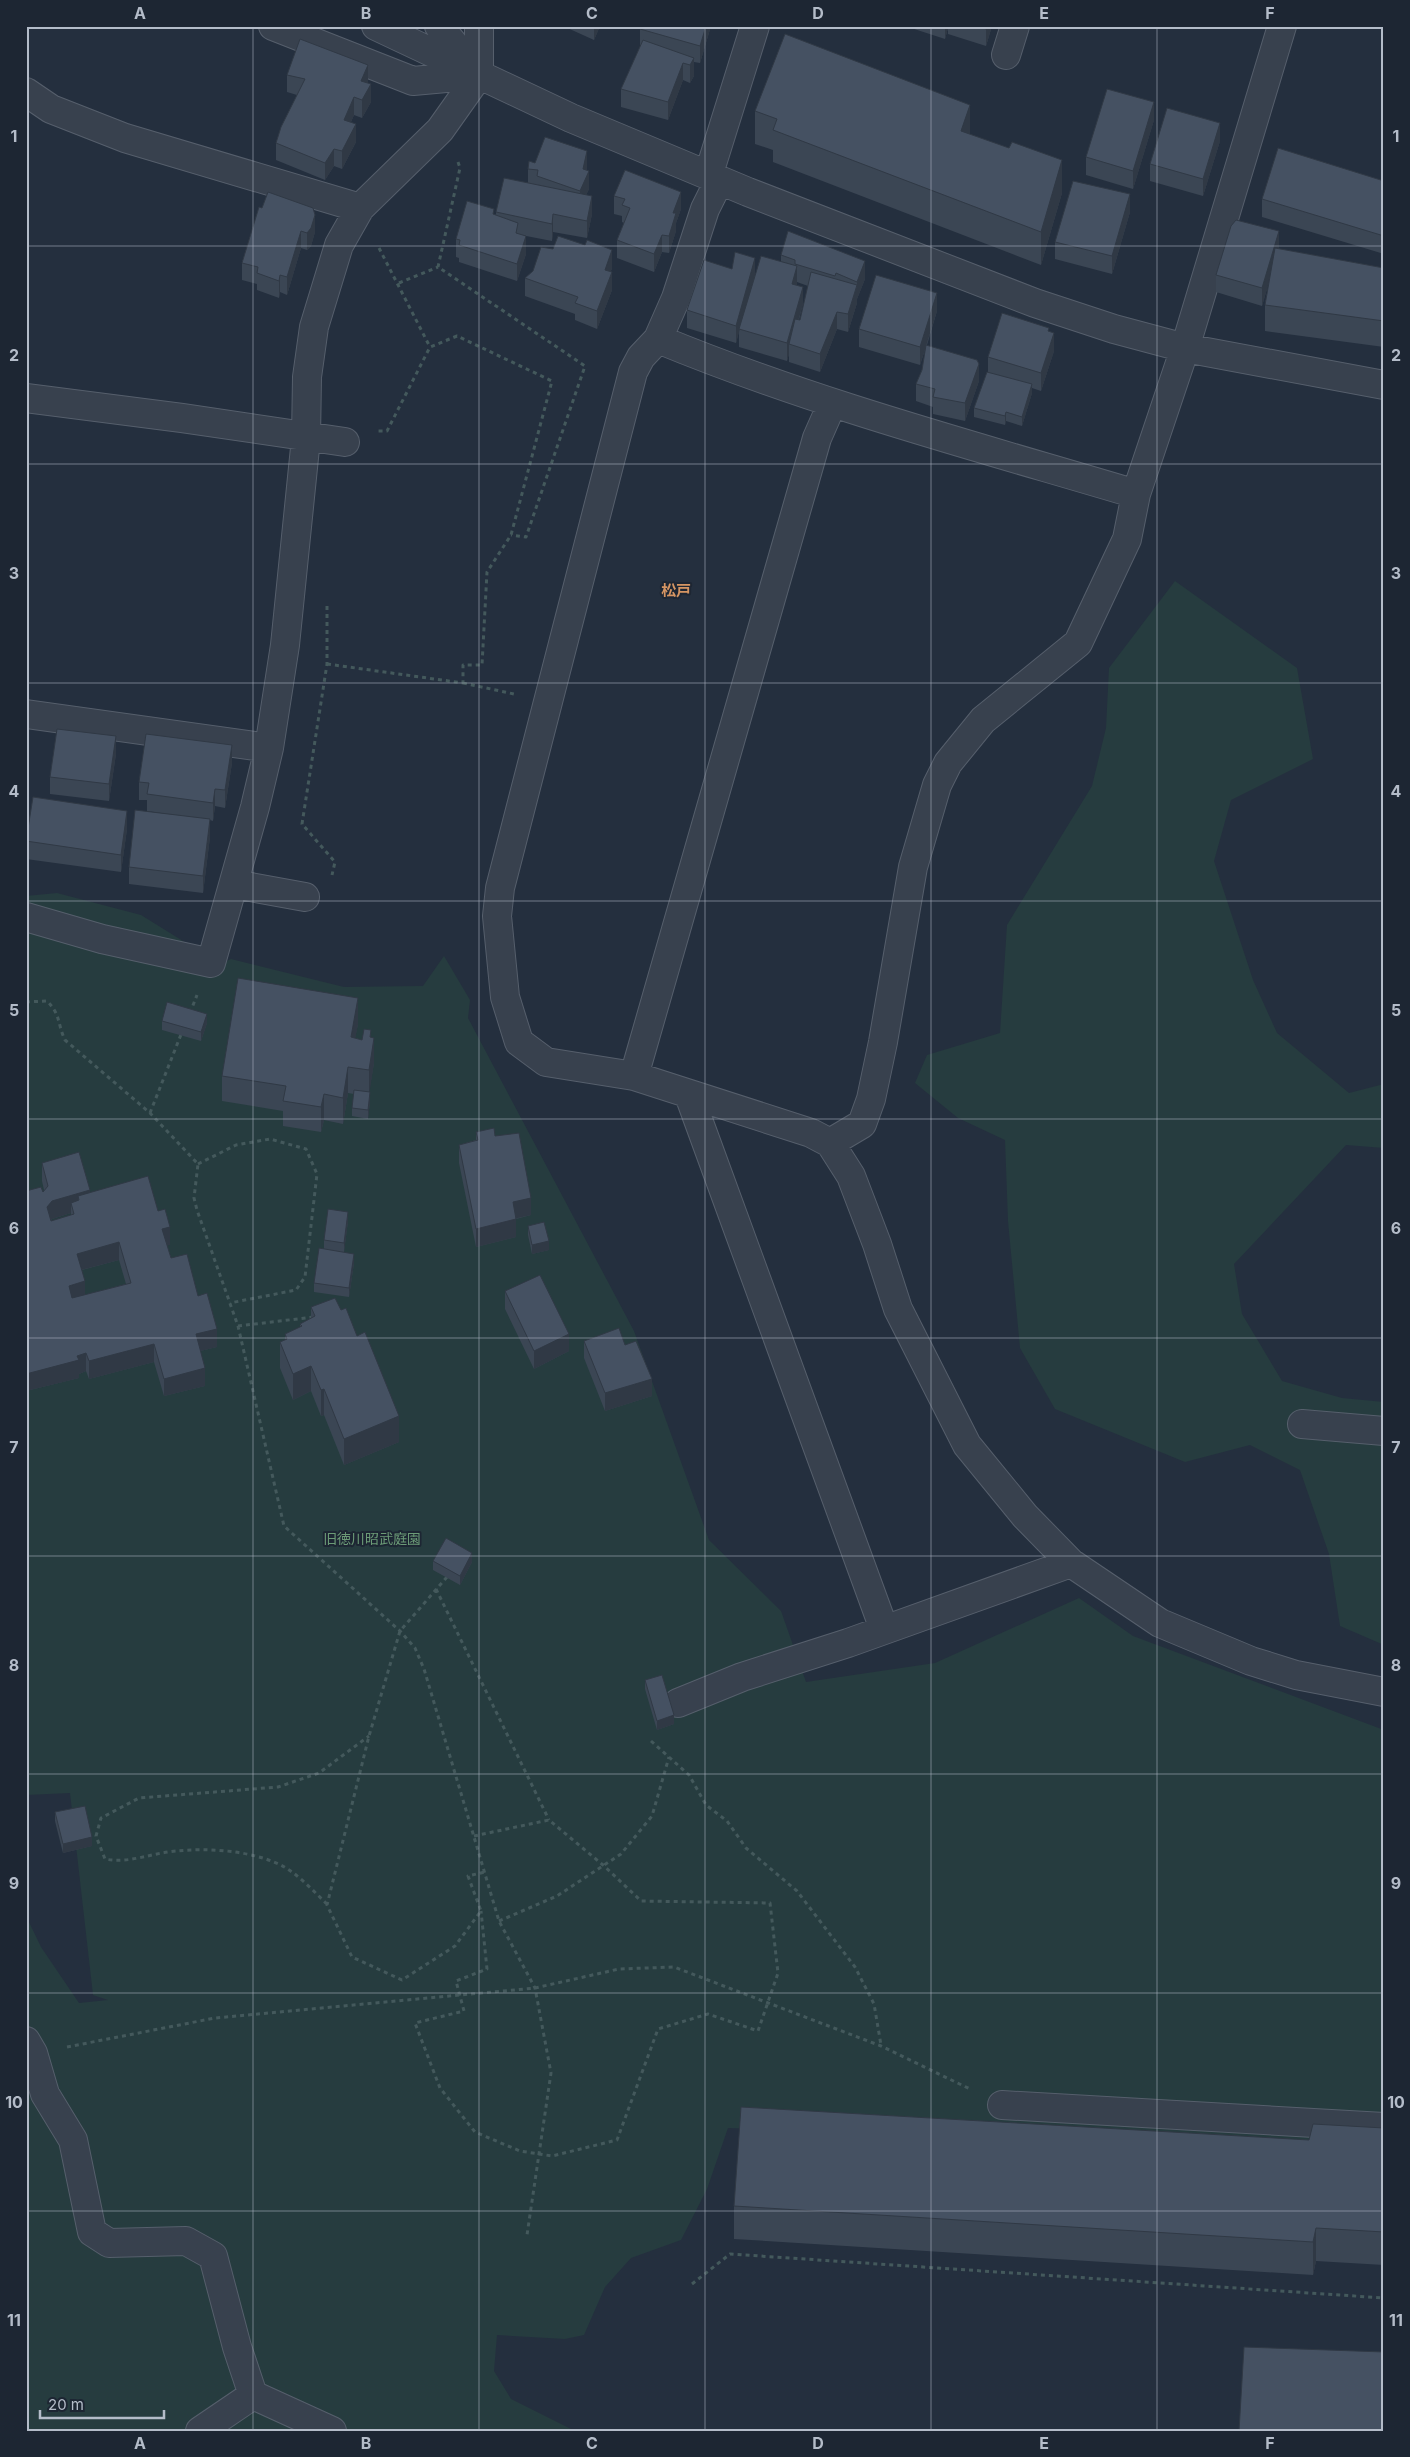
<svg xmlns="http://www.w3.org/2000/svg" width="1410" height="2457" viewBox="0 0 1410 2457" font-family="Inter,'Noto Sans JP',sans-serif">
  <rect width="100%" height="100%" fill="#242f3e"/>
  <path fill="#263c3f" d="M1175,581l122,87 16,91 -82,41 -17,61 39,119 24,53 72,60 35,-9v64l-38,-3 -112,119 8,50 40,67 60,17 42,4v243l-44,-19 -11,-72 -29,-84 -50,-25 -65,17 -130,-53 -35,-61 -12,-127 -3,-81 -47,-22 -43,-35 12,-28 73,-22 7,-108 85,-139 14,-58 3,-60z
    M57,893l84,22 79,49 11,-5 113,28 79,-1 21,-30 26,44 -2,18 166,313 75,209 72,71 25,71 129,-19 144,-65 54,38 251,94v397l-18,22 -638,-21 -21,61 -26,51 -50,18 -26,29 -21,48 -19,4 -68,-4 -3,36 17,28 64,32h-549v-515l15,31 38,56 29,-3 -15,-5 -23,-202 -44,2v-899z"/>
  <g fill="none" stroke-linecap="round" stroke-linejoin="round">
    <defs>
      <path id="minor" d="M273,26l140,55 66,-6 -40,-49
        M376,26l195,92 177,74 287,111 79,26 71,19 199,37
        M755,26l-45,144 7,15 -12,24 -29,89 -18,41 -17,18 -8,15 -133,516 -3,28 8,81 14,45 27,20 88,14 177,57 19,10 21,33 26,68 21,65 69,136 58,71 46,47 89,60 91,38 45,14 88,17
        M1006,55l9,-29
        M26,92l25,17 74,29 235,70
        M658,339c155,64 317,107 478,155
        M26,398l156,20 163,24
        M26,714l243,34
        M234,884l71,13
        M26,917l76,22 109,24 44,-156 14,-59 16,-103 21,-207 1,-61 7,-50 25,-82 21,-37 80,-78 39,-55v-49
        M634,1076l183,-638 15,-34
        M689,1095l195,534
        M830,1143l32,-19 9,-25 12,-57 30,-175 24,-82 11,-22 35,-43 95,-77 49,-104 9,-45 49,-146 97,-322
        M1302,1424l82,7
        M678,1703l64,-26 106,-34 223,-80
        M26,2041l7,12 12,41 28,46 19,92 17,11 77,-2 27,15 24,91 16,48
        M1002,2105l382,22
        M200,2431l53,-36 79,36"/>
    </defs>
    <use href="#minor" stroke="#565f6c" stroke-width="30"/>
    <path stroke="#44595c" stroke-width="3" stroke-dasharray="4 4" stroke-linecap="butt" d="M458,162l2,6 -22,99 147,99 -59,171 -15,-2
      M379,248l51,99
      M399,283l39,-16
      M327,606v58l-25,160 33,38 -3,13
      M327,664l136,19v-18h19l5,-93 24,-37 41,-154 -95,-45 -27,11 -43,84h-9
      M463,683l51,11
      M26,1002l21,-1c14,14 10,22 18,39l85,73 48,51 -4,34 3,12 41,116 46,200 116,105 15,17 9,21 75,252 36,67 16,85 -24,162
      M190,1013l7,-18
      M150,1113l32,-81
      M198,1164l38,-19 34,-6 36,10 11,25 -12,103 -9,13 -66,13
      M238,1326l76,-9
      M447,1577l-47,54 -31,105 -42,169 25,52 50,23 53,-34 26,-35 -13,-35 17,-4
      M436,1589l113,231
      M651,1741l38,34 17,30 21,16 19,27 51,43 58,76 19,37 7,41
      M474,1836l75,-16 54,45 38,36 129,2 8,70 -20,58 -50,-17 -50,15 -41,111 -65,16 -32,-5 -45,-19 -35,-44 -25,-65 49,-12 -8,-30 31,-12 -6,-58
      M327,1904c-16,-15 -32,-34 -53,-42 -30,-12 -67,-14 -98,-11 -25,2 -47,13 -71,8l-9,-23 5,-18 38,-20 139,-11 41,-14 50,-37
      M499,1921l58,-25 64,-42 31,-38 17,-59
      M67,2047l148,-29 320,-30 84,-19 55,-2 207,79 89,43
      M692,2284l38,-30 654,44"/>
    <use href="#minor" stroke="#38414e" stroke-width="28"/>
  </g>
  <path fill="#3b4654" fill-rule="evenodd" d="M563,26h37l-6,14z
    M641,26h70l-11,37 -6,-1v14l-4,7 -7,-3 -15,40 -47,-13v-18l19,-42v-18z
    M905,26h87l-6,20 -38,-12v-6l-3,11z
    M287,75l81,8 3,19 -9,16 -8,-3 -3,7 5,20 -14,27 -8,-3 -9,14 -49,-20v-17l21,-48 -10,-3z
    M755,111l215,23 92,59 -21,72 -268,-103v-12l-18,-6z
    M1154,120l-21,69 -47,-14v-18z
    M1220,141l-17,55 -53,-15v-17z
    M535,163l52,6 2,20 -3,6 6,19 -5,24 -34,-6 -1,9 -31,-6 5,19 -9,27 -58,-19v-4l-3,-1v-18l38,-25 2,1v-3l32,-29v-14z
    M1384,181v73l-122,-37v-18z
    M614,196l67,13 -5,14v8l-7,22 -7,-1 -8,20 -37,-14v-18l7,-17 -2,-1v-6l-8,-2z
    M259,207l56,25 -4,14 -4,4 -6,-2 -14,47 -7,-3 -1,6 -22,-8v-6l-15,-4v-17z
    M1130,212l-18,62 -57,-15v-17z
    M1279,249l105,19v79l-119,-16v-26l4,-23 -7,24 -46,-14v-17z
    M781,255l84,24 -8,20v4l-9,29 -11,-3 -17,43 -31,-10v-8l-2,7 -48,-14v-16l-3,12 -49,-15v-18l45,-41 23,6 26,-13zM797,282l11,4 -8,34h-1l4,-16 -6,-19z
    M612,268l-1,3 1,19 -15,39 -22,-9v-6l-50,-18v-18z
    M937,311l-10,34 52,36 -14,40 -32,-7v-7l-17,-6v-17l6,-14 4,-23 -6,18 -61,-18v-18z
    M1049,332l5,19 -13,40 -9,-3v5l-10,33 -16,-5 -1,4 -31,-8v-9l14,-36v-15z
    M116,754l-7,47 -59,-7v-17z
    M232,763l-7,45 -10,-2 -2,15 -3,-1v17l-7,56 -74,-9v-17l46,-52 -28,-4v-11h-8v-18z
    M127,829l-6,43 -95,-13v-18z
    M162,1021l45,2 -6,18 -39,-11z
    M358,1024l-3,14 7,2 9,-3 3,26 -5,29 1,9 -2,18 -16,-3v-8l2,-14 -6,-1 -5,31 -19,-4 -3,12 -38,-6v-15l-61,-10v-25z
    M476,1132l19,4 36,79 -15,4v18l-40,10 -17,-84v-18l17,-5z
    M42,1163l48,29 68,19 12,34h-3l4,13 27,38 19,51 -17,4 5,35 -41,10 -10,-34 -65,17 -3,-8 -7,3v4l-53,13v-200l17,1 1,-2 -2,-9zM71,1213v2l-20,6 1,-2zM119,1260l7,24 -41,11 -3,-25z
    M348,1221l-4,31 10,11 -5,34 -35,-5v-9l10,-34v-9z
    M528,1226l21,24 -17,4 -4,-19z
    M505,1291l64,60 -35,18 -29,-60z
    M311,1307l30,3 16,26 42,106 -55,23 -20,-50 -3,1 -10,-25 -18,9 -13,-32v-26l5,-2v-6l15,-7v-3l11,-6z
    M584,1341l41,4 27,51 -47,15 -21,-53z
    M433,1561l39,1 -12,23 -27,-15z
    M645,1680l29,44 -17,6 -12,-41z
    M55,1812l37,34 -29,7 -8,-32z
    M1384,2128v137l-68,-4 -3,14 -579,-36v-33l575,-66z"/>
  <path fill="#303945" d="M594,26h6l-6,14z
    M706,26h5l-11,37v-17z
    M945,26h3v2l-3,11z
    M987,26h5l-6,20v-17z
    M694,58v18l-4,7v-18z
    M683,63v17l-15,40v-18z
    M368,65v18l-7,15v-17z
    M371,84v18l-9,16v-18z
    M354,97v18l-10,22v-17z
    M1154,102v18l-21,69v-18z
    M970,105v33l-9,-7z
    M1220,123v18l-17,55v-17z
    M356,124v18l-14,27v-18z
    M334,149v17l-9,14v-17z
    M587,151v18l-3,13 5,-11v18l-9,19v-17l3,-22z
    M1062,160v33l-21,72v-33z
    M681,192v17l-5,14v8l-7,22v-17l4,-23z
    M1130,194v18l-18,62v-18z
    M592,196v18l-5,24v-17z
    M553,214v18l-1,9v-17z
    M315,215v17l-4,14 -4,4v-17z
    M301,231v17l-14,47v-18z
    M1279,231v17l-17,58v-18z
    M662,235v17l-8,20v-18z
    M526,236v18l-9,27v-17z
    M612,250v18l-7,19v-17z
    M755,258v17l-19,68v-17z
    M865,261v18l-8,20v4l-9,29v-18l9,-28v-4z
    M797,266v18l-5,18v-18z
    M612,272v18l-15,39v-18z
    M280,275v17l-1,6v-17z
    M803,287v17l-12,41 -2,-1v10l-2,7v-18z
    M937,293v18l-17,54v-18z
    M837,312v17l-17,43v-18z
    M1054,333v18l-13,40v-18z
    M979,364v17l-14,40v-18z
    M1032,384v9l-10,33v-9z
    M1006,412v9l-1,4v-9z
    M28,714v18l-2,11v-18z
    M116,736v18l-7,47v-17z
    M232,745v18l-7,45v-18z
    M215,789v17l-2,15v-18z
    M127,811v18l-6,43v-17z
    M210,819v18l-7,56v-17z
    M358,998v26l-7,39v-26z
    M207,1014v9l-6,18v-9z
    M371,1030v24l3,-16v25l-5,33v-26l1,-33z
    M348,1067v26l-5,31v-26z
    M370,1092v9l-2,18v-9z
    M324,1094v26l-3,12v-25z
    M90,1190v18l-11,-8 -1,-4v15l-7,-8v10l-19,6 -5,6v-18l5,-6z
    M531,1198v17l-18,4v-17z
    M348,1212v9l-4,31v-9z
    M516,1219v18l-40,10v-18z
    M170,1227v18l-8,1v-17z
    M549,1241v9l-17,4v-9z
    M119,1242v18l-42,11v-17z
    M354,1254v9l-5,34v-9z
    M85,1281v18l-16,4v-17z
    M217,1329v18l-21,5v-18z
    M569,1334v17l-35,18v-18z
    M154,1344v18l-65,17v-18z
    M86,1353v18l-7,3v4l-53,13v-17z
    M311,1366v25l-18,9v-26z
    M205,1368v18l-41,10v-17z
    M652,1379v17l-47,15v-18z
    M324,1389v26l-3,1v-26z
    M399,1416v26l-55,23v-26z
    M472,1553v9l-12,23v-9z
    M674,1715v9l-17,6v-9z
    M92,1837v9l-29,7v-9z
    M1316,2228v33l-3,14v-33z"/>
  <path fill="#455162" stroke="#303945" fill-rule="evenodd" d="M641,26h65l-6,20 -60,-17z
    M978,26h9l-1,3z
    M785,34l185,71 -9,26 48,17 3,-6 50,18 -21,72 -268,-102 4,-11 -22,-8z
    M300,39l68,26 -7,16 10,3 -9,16 -8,-3 -10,23 12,4 -14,27 -8,-2 -9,14 -49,-20 5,-16 24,-48 -18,-4z
    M643,40l51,18 -4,7 -7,-2 -15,39 -47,-13z
    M1107,89l47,13 -21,69 -47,-14z
    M1167,108l53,15 -17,56 -53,-15z
    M545,137l42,14 -4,18 6,2 -9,20 -43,-15 1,-6 -10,-1 1,-8 6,2z
    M1278,148l106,33v55l-122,-37z
    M625,170l56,22 -8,21h3l-7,23 -7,-1 -8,19 -37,-14 13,-32 -8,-3 3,-6 -11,-3z
    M504,178l88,18 -5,25 -34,-7 -1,10 -56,-12z
    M1073,181l57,13 -18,62 -57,-14z
    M268,192l45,16 2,7 -4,13 -4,5 -6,-2 -14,46 -7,-2 -1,6 -22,-8 1,-6 -16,-4 17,-56 3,1z
    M467,201l27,8 -1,5 25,9 -2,10 10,3 -9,28 -58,-19 1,-5 -4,-1z
    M1236,220l43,11 -17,57 -46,-13 15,-49z
    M788,231l77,30 -8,21 -21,-9 -1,3 -40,-12v-4l-14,-5z
    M558,236l27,9 2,-5 25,10 -7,20 7,2 -15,39 -22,-8 3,-6 -53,-19 8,-7 8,-24 12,2z
    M1275,248l109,20v53l-119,-16z
    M735,252l20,6 -19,68 -49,-16 17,-50 28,9z
    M761,256l36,10 -5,18 11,3 -16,56 -48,-14z
    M811,272l46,13 -9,29 -11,-2 -17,42 -31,-10 6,-25 5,1z
    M876,275l61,18 -17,54 -61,-18z
    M1002,313l47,15 -1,3 6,2 -13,40 -53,-16z
    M926,345l51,15 2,4 -14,39 -32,-6 2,-8 -19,-5 6,-14z
    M987,372l45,12 -10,33 -16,-5 -1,4 -31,-8z
    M26,714h2l-2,11z
    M57,729l59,7 -7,48 -59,-7z
    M146,734l86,11 -7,45 -10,-1 -2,14 -66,-9 2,-11 -10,-1z
    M33,797l94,14 -6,44 -95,-14z
    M135,810l75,9 -7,57 -74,-9z
    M238,978l120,20 -7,39 11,3 2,-11 7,1 -1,7 4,1 -5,32 -21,-3 -5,31 -19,-4 -3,13 -38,-6 3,-15 -64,-10z
    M167,1002l40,12 -6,18 -39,-11z
    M354,1090l16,2 -2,18 -16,-2z
    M494,1128l1,8 24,-3 12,65 -18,4 3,17 -40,10 -17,-84 19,-5 -2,-8z
    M79,1152l11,38 -38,11 -5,6 4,14 23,-7 -3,-11 8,-3 -1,-4 70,-20 10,35 7,-2 5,18 -8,2 9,29 16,-4 11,42 9,-3 10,36 -21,5 9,34 -41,11 -10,-35 -65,17 -3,-8 -9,3 2,4 -53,14v-97l1,-1 -1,-3v-82l15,-4 2,5 5,-6 -6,-23zM119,1242l12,41 -59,15 -3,-12 16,-5 -8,-27z
    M328,1209l20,3 -4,31 -20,-3z
    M544,1222l5,19 -17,4 -4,-19z
    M319,1248l35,6 -5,34 -35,-5z
    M540,1275l29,59 -35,17 -29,-60z
    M335,1298l6,12 5,-2 11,28 8,-4 34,84 -55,23 -20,-50 -3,1 -10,-24 -18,8 -13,-32 7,-3 -2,-5 17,-8 -2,-2 15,-8 -4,-9z
    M619,1328l6,17 11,-4 16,38 -47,14 -21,-52z
    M446,1538l26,15 -12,23 -27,-15z
    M662,1675l12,40 -17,6 -12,-41z
    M85,1806l7,31 -29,7 -8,-32z
    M741,2107l568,33 4,-16 71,4v104l-68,-4 -3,14 -579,-36z
    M1244,2347l140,5v79h-145z"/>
  <path fill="none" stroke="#b4bcc9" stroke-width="1" stroke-opacity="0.55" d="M253,26v2405M479,26v2405M705,26v2405M931,26v2405M1157,26v2405M26,246h1358M26,464h1358M26,683h1358M26,901h1358M26,1119h1358M26,1338h1358M26,1556h1358M26,1774h1358M26,1993h1358M26,2211h1358"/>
  <g text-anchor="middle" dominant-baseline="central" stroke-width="4" stroke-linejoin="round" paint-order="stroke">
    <g font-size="14" fill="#6b9a76" stroke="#1d2633">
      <text x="372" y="1538">旧徳川昭武庭園</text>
    </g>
    <g font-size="15" font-weight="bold" fill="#d59563" stroke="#1d2633">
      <text x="676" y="590">松戸</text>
    </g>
  </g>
  <rect width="1410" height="2457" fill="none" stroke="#1d2633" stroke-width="55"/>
  <path d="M40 2410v8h124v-8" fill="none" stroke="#b4bcc9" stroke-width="2.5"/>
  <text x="48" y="2410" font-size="15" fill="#b4bcc9" stroke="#1d2633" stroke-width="4" paint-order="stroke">20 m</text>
  <rect x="28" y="28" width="1354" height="2402" fill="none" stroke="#b4bcc9" stroke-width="2"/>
  <g font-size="16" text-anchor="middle" font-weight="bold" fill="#b4bcc9">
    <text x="140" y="19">A</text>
    <text x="366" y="19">B</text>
    <text x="592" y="19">C</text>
    <text x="818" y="19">D</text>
    <text x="1044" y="19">E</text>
    <text x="1270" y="19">F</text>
    <text x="14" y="142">1</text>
    <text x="1396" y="142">1</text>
    <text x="14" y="361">2</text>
    <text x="1396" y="361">2</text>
    <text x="14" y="579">3</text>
    <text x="1396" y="579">3</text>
    <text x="14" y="797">4</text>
    <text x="1396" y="797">4</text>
    <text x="14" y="1016">5</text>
    <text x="1396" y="1016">5</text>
    <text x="14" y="1234">6</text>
    <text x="1396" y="1234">6</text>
    <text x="14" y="1453">7</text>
    <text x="1396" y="1453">7</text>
    <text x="14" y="1671">8</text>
    <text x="1396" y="1671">8</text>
    <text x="14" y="1889">9</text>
    <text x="1396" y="1889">9</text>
    <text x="14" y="2108">10</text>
    <text x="1396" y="2108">10</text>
    <text x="14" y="2326">11</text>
    <text x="1396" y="2326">11</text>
    <text x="140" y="2449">A</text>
    <text x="366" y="2449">B</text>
    <text x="592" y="2449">C</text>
    <text x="818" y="2449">D</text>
    <text x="1044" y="2449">E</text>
    <text x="1270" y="2449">F</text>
  </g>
</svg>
